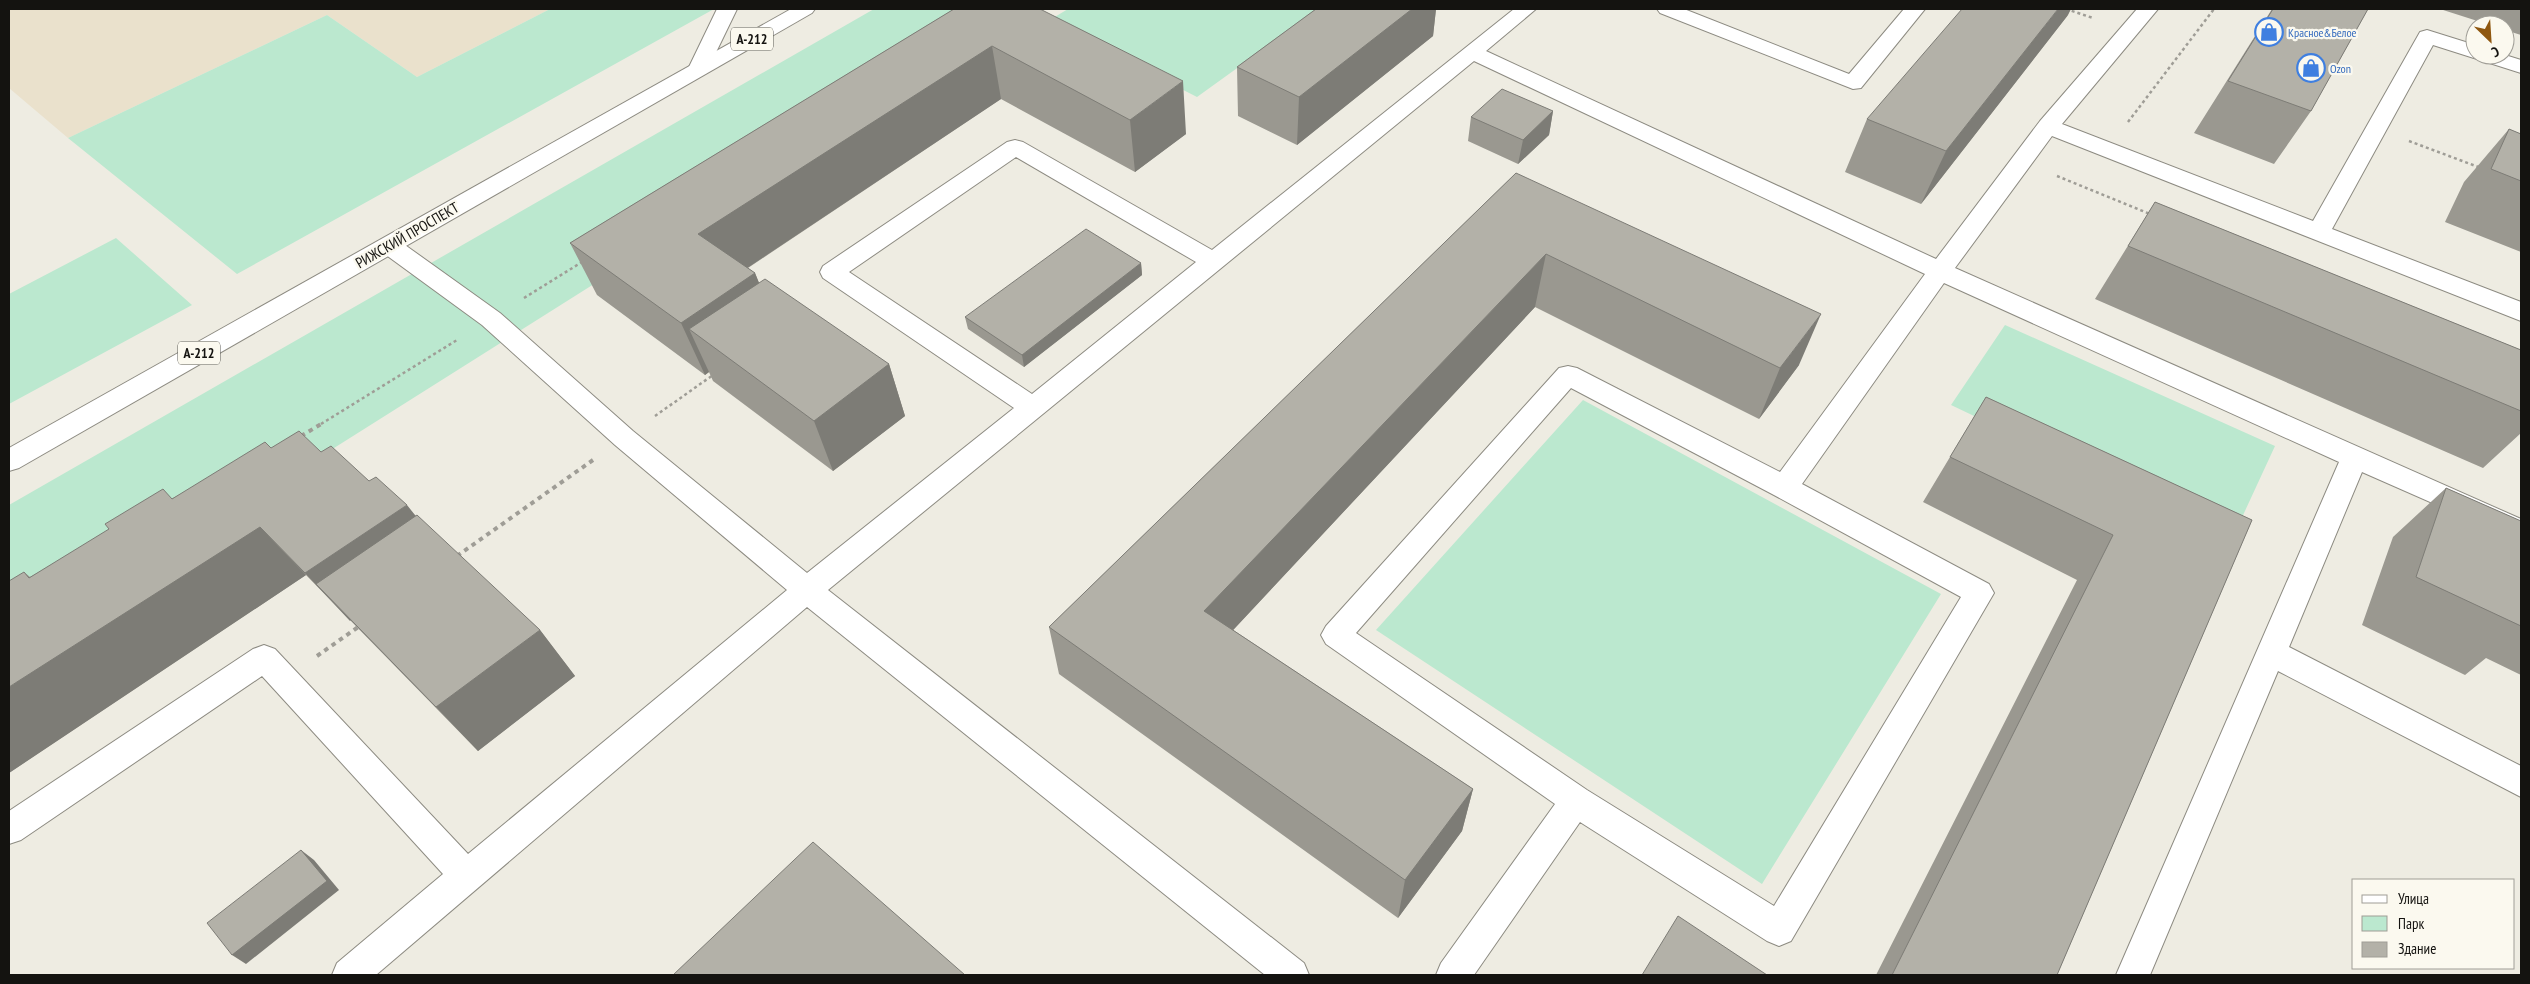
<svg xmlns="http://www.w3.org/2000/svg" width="2530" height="984" viewBox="0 0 2530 984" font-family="'PT Sans Narrow',sans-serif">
  <rect width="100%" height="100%" fill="#eeece2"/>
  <path fill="#eae1cc" d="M9,9h541l-133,68 -90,-62 -259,123 -59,-50z"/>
  <path fill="#bbe8cf" d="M550,9h164l-477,265 -169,-136 259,-123 90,62z
    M874,9h156l-1021,644v-148z
    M1068,9h251l-122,88 -149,-76z
    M116,238l76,67 -183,99v-110z
    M2005,325l270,121 -43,93 -281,-134z
    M1583,400l358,194 -179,290 -386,-254z"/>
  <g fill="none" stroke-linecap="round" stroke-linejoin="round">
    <defs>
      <path id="minor" d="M717,9h20l-31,64 -7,2 -7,-2 -4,-4z
        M1514,9h22l-50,42 450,208 104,-138 97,-112h21l-96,115 251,97 107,-189 7,-2 48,15v10h30l16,5v13l-88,-28 -101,184 189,73v19l-469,-185 -97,132 566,251v23l-159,-70 -73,175 232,119v31l-243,-126 -128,304h-34l223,-513 -395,-179 -142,201 187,100 5,9 -203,348 -12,5 -12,-5 -187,-119 -106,153h-38l5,-12 114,-159 -229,-160 -5,-9 5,-9 233,-258 9,-2 9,2 203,104 145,-198 -451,-213 -646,529 476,373 5,12h-44l-458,-368 -431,368h-44l5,-12 106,-89 -181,-198 -241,164 -12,4v-33l244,-162 11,-4 11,4 193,205 319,-264 -172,-145 -133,-120 -100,-73 -4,-6 4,-6 8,-2 8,2 102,73 133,118 174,142 207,-165 -191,-130 -3,-6 3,-6 184,-124 8,-2 8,2 189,108zM1016,157l180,105 -164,132 -183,-122zM1571,388l203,107 187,102 -187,309 -187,-116 -231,-157z
        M1657,9h27l165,65 55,-65h21l-64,79 -8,1 -193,-76z"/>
      <path id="highway" d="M791,9h24l-3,4 -793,455 -10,3v-23z"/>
    </defs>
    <use href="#minor" stroke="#8d8b82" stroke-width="2"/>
    <use href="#highway" stroke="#8d8b82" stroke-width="2"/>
    <path stroke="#9f9d96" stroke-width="2.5" stroke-dasharray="3 3" stroke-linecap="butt" d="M2066,9l27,9
      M2128,122l86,-113
      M2409,141l72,27
      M2057,176l93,38
      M524,298l58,-36
      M655,416l58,-41
      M321,424l136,-84"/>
    <path stroke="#9f9d96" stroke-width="4" stroke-dasharray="4.5 4.5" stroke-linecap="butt" d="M301,436l22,-13
      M457,556l136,-96
      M317,656l44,-31"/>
    <use href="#minor" fill="#fff" fill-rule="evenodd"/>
    <use href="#highway" fill="#fff" fill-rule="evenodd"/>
  </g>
  <path fill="#9a9890" d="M954,9l232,125 -51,38 -134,-73 -253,169 7,5 4,10 130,81 16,52 -72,55 -120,-90 -4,-9 -4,3 -108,-80 -27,-52z
    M1316,9h120l-3,27 -136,109 -59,-29 -1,-49z
    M2272,9h96l-57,102 -37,53 -80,-31z
    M2440,9h81v26l-16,-5v-5h-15z
    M2068,15l-147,189 -76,-32 22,-53z
    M1553,111l-4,24 -31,29 -50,-23 3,-24z
    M2509,129l12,5v118l-76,-30 19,-40z
    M1516,173l283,192 -40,54 -224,-112 -302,323 240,159 -11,42 -64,87 -339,-244 -10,-47z
    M2155,202l366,148v83l-38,35 -388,-169z
    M1141,263l1,12 -118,92 -56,-38 -3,-12z
    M1986,397l266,123 -195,455h-181l201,-395 -154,-78z
    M271,448l50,4 48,29 47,35 124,114 35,46 -97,75 -172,-176 -297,198 15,-201 6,5 143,-79z
    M2446,488l75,33v154l-35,-17 -21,17 -103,-50 31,-88z"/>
  <path fill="#7d7c76" d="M1412,9h24l-3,27 -136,109 2,-48z
    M2058,9h13l-3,6 -147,189 25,-53z
    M992,46l9,53 -281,187 -22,-52z
    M1183,81l3,53 -51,38 -5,-52z
    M1553,111l-4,24 -31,29 5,-24z
    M1546,254l-11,53 -328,351 -3,-47z
    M1141,263l1,12 -118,92 -2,-12z
    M755,273l21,52 -87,4 20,43 -4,3 -24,-52z
    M1821,314l-22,51 -40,54 21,-51z
    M889,364l16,52 -72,55 -19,-50z
    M407,505l39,49 -130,30 35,36 -1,1 -45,-48z
    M260,527l46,48 -297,198v-86z
    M540,630l35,46 -97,75 -42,-44z
    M1473,789l-11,42 -64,87 7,-38z
    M301,850l13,10 25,30 -93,74 -14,-9z"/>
  <path fill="#b3b1a8" stroke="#7d7c76" d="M954,9h86l143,72 -53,39 -138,-74 -294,188 57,39 -74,50 -111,-80z
    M1316,9h96l-113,88 -62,-30z
    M1962,9h96l-112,142 -79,-32z
    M2273,9h95l-57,102 -83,-30z
    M1502,89l51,22 -30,29 -52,-23z
    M2509,129l12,5v47l-30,-12z
    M1516,173l305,141 -41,54 -234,-114 -342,357 269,178 -68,91 -356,-253z
    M2155,202l366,148v61l-393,-165z
    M1086,229l55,34 -119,92 -57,-38z
    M765,279l124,85 -75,57 -125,-92z
    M1986,397l266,123 -195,455h-165l221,-440 -163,-78z
    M299,431l22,21 10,-6 38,35 7,-4 31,28 -102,68 -45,-46 -251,160v-106l15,-9 5,6 80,-49 -4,-5 58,-35 9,10 93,-57 6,6z
    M2446,488l75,33v105l-105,-49z
    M417,515l123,115 -104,77 -120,-123z
    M813,842l152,133h-292z
    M301,850l26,31 -95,74 -25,-32z
    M1678,916l89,59h-125z"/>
  <defs>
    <symbol id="shop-ring" viewBox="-11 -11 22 22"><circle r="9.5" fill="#fbf9ef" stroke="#3f7fe0" stroke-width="1.5"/><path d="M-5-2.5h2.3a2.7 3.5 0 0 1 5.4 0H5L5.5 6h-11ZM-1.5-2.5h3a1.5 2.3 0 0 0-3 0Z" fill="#3f7fe0"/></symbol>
  </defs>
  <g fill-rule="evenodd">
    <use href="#shop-ring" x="2253" y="16" width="32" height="32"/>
    <use href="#shop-ring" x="2295" y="52" width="32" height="32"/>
  </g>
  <g text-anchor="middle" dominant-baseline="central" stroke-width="4.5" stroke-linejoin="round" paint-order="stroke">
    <g font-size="12" fill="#366cbe" stroke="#fbf9ef" text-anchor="start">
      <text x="2288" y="32">Красное&amp;Белое</text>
      <text x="2330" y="68">Ozon</text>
    </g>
    <g fill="#fbf9ef" stroke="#595853" stroke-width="1">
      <rect x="731" y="27.5" width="42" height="23" rx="4"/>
      <rect x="178" y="341.5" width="42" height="23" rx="4"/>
    </g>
    <g font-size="14" font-weight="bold" fill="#141310">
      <text x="752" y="39">А-212</text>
      <text x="199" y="353">А-212</text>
    </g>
    <g font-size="15" fill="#141310" stroke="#fbf9ef">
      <text transform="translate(407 235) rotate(-30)">РИЖСКИЙ ПРОСПЕКТ</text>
    </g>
  </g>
  <rect width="2530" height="984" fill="none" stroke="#141310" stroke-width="20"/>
  <rect x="2352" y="879" width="162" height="90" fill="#fbf9ef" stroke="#9f9d96"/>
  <rect x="2362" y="895" width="25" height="8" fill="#ffffff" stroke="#9f9d96"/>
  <text x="2398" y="904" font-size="15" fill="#141310">Улица</text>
  <rect x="2362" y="916" width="25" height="15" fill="#bbe8cf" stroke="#9f9d96"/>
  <text x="2398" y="929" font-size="15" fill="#141310">Парк</text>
  <rect x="2362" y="942" width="25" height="15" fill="#b3b1a8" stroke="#9f9d96"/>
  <text x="2398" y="954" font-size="15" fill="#141310">Здание</text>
  <g transform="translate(2490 40) rotate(155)"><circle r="24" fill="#fbf9ef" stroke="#9f9d96"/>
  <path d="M0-4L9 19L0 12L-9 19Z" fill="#8f570f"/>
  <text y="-8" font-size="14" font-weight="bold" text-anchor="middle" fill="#141310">С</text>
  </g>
</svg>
